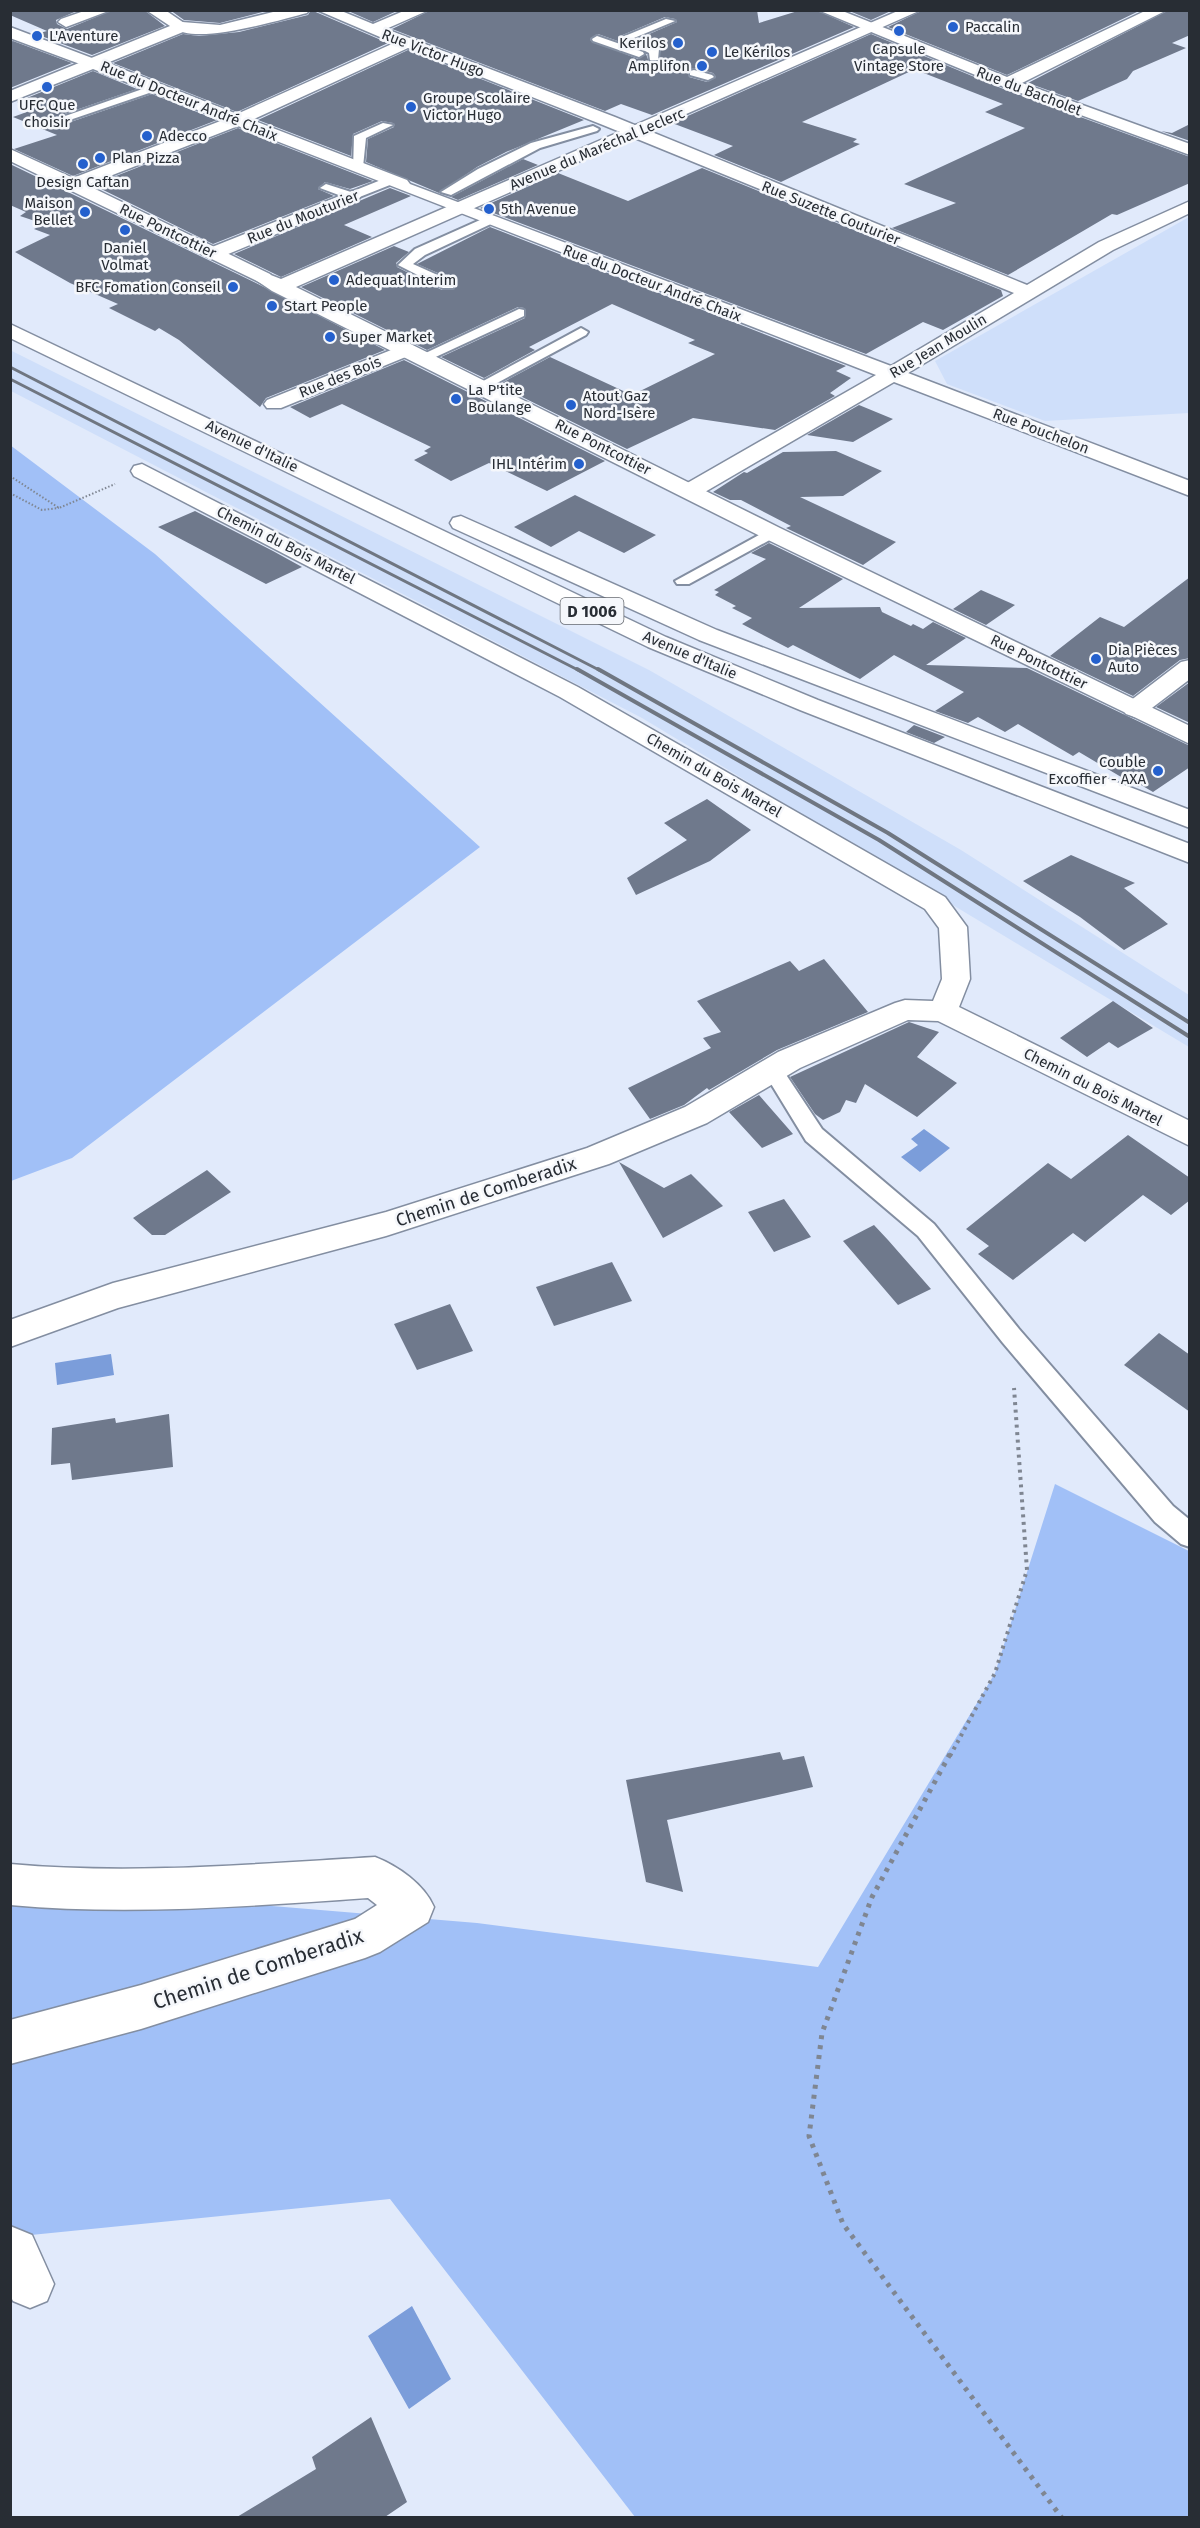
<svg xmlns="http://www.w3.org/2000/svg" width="1200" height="2528" viewBox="0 0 1200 2528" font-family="'Fira Sans',sans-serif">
  <rect width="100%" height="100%" fill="#e1eafb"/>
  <path fill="#cfdffa" d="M1189,217v196l-144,8 -98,-37 -12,-23z
    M10,350l639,320 312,180 228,145v52l-547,-329 -631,-327z"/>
  <path fill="#a1c0f7" d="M10,445l145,109 325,293 -408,311 -61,23z
    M1055,1484l134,67v966h-554l-245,-318 -379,38 -1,-353 467,39 341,44 177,-294z"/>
  <path fill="#7b9dda" d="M924,1129l26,19 -30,24 -19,-15 17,-12 -7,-6z
    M111,1354l3,21 -57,10 -2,-22z
    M412,2306l39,73 -42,30 -41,-73z"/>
  <path fill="#6f798c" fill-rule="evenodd" d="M10,10h69l-23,10 1,4 10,5 46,-19h31l21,16 -73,29 -56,-21 11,-3 -37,-16z
    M170,10h100l-50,13 -36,-3z
    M311,10l77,33 -151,69 -124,-49 70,-29 16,2 40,-4 69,-17z
    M346,10h53l-26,12z
    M431,10h326l2,13 42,-13h15l38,17 -202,88 -31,-11 -16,7 -213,-82zM665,17l10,2 2,3 -37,16 21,10 -3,14h-9l-3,-8 -8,5 -48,-19 8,-6 28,10 -8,-7zM695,68l18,5 3,4 -9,5 -18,-5 -1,-7z
    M847,10h46l-22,10z
    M923,10h218l-134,65 -119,-48z
    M1169,10h21v25l-18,8 14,5 -53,23 -6,8 -49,22 -50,-18z
    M871,34l130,54 189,69v26l-73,32 -5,-1 -104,61 -116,-47 64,-25 -52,-19 121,-56 -40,-16 18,-8 -87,-34 -5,1 -109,51 55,17 -4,3 7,2 -79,38 -67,-27 19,-9 -61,-23z
    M13,41l59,22 -62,25v-46z
    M408,50l176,70 -78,32 -29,15 -38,26 -73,-31 2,-23 26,-12 -1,-4 -11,-2 -29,13 -2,22 -93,-36z
    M93,71l44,18 -90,31 -1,3 13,3 93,-32 65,26 -144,56 -59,-27 43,-14 -44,-18 22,-8 -18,-7z
    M1190,124v17l-29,-10 11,2z
    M238,128l135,53 -23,8 -25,-7 -7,7 16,7 -121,48 -120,-59z
    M523,159l15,6 -80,35 -7,-3z
    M10,164l248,120 127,66 -119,48 -6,9 -81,-67 -20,-12 -4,3 -46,-23 9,-4 -48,-21 -55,-31 35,-17 -16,-6 10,-5 -24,-8 6,-4 -16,-7z
    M702,168l299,122 2,6 -60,34 -20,-8 -57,32 -386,-146 78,-35 70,28z
    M390,188l21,8 -67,29 28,12 -91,40 -47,-23z
    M490,227l356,139 -10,5 15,7 -21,15 5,3 -60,34 -82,-12 -66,31 -129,-64 52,-28 82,38 83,-41 -27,-11 7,-3 -83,-36 -83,43 6,3 -51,28 -43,-21 84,-39 -1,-10 -6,-1 -91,43 -126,-63 93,-41 15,6 -13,11 1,4 45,23h11l1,-10 -37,-16z
    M404,360l201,101 -58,30 -58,-28 -38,18 -37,-21 14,-7 -4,-2 7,-4 -89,-43 -32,14 -20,-11z
    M859,405l34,14 -40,23 -46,-7z
    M836,451l46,20 -39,25 -43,1 96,45 -33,23 -77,-37 5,-2 -50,-26h-11l-17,-8 31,-20 3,1 36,-21z
    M575,495l81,40 -32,18 -45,-22 -28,16 -37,-20z
    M195,511l78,40 29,16 -36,17 -108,-57z
    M769,543l74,36 -44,29 81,-1 2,5 29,14 2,-2 10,5 10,-7 33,16 -40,27 101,3 163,78v21l-37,25 -12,-7 -3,2 -59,-35 -6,4 -55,-32 -13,8 -27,-15 -10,6 -33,-12 29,-19 -70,-37 -34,24 -67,-34 -5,3 -46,-24 10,-6 -20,-10 4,-2 -21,-11 4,-3 -5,-2 52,-31 -15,-6z
    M1190,577v81l-10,2 -47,36 -83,-40 50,-39 24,10z
    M981,590l34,15 -29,20 -33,-16z
    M1190,682v41l-34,-16z
    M914,725l31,12 -11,6 -28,-11z
    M707,799l44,31 -41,31 -74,34 -9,-17 60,-38 -23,-17z
    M1071,855l64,28 -11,5 44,36 -44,26 -44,-33 -57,-36z
    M824,959l44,53 -91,38 -68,40 -2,-2 -23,17 -34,14 -22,-31 83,-40 -8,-10 18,-6 -24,-31 93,-40 9,10z
    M1113,1001l40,27 -35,20 -9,-6 -22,15 -27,-19z
    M909,1022l30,10 -22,25 40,26 -40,34 -52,-33 -9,19 -10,-3 -6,12 -17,8 -8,-6 -25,-37z
    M759,1095l34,39 -31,14 -33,-36z
    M1128,1135l62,43v22l-19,15 -28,-20 -58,47 -12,-9 -60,47 -35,-26 11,-8 -23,-17 82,-66 23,16z
    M619,1162l45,26 27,-14 32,32 -60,32z
    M207,1170l24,22 -66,43h-13l-19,-17z
    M784,1199l27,38 -37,15 -26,-40z
    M874,1225l14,15 43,49 -33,16 -55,-64z
    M612,1262l20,39 -78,25 -18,-39z
    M450,1304l23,47 -56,19 -23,-46z
    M1159,1333l31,22v57l-66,-47z
    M169,1414l4,53 -101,13 -2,-17 -19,2 1,-37 63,-10 1,5z
    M780,1752l3,8 21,-4 9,31 -146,33 16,72 -37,-10 -20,-102z
    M371,2417l36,85 -22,15h-148l79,-48 -4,-12z"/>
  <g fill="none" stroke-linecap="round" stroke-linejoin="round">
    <defs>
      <path id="service" d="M666,19l9,2 -41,17 25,11 -1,11h-8l-1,-7 -29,-15z
        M597,36l46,16 1,2 -5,3 -46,-16 -1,-2z
        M694,70l18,5 2,2 -6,3 -18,-5v-4z
        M154,85l4,1v4l-100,34 -10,-2z
        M383,123l10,2 -27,13 -3,29 -10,3 1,-34z
        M593,126l6,3 -2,2 -57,17 -89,47 -10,-3 37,-23 53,-26z
        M391,176l4,1v6l-43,17 -32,-12 6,-4 25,8z
        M489,216l6,4 -2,3 -68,32 -12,9 40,18v6h-10l-45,-23 17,-16z
        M519,309l5,1v6l-97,45 -5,1 -7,-4z
        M581,328l7,4 -2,3 -100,54h-10l-2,-3z
        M772,528l5,2 3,3 -3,3 -88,48h-12l-2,-3z
        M772,1062l7,2 43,65 112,95 85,105 154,177 17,14v27l-9,-3 -26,-22 -152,-179 -85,-107 -112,-95 -44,-72 3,-5z"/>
      <path id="pedestrian" d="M281,10h28l-2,3c-24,6 -115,34 -133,14l8,-5 38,3z
        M10,27l90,34 2,3 -8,5 -6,-2 -78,-29z
        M352,191l6,1 3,4 -3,4 -137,57 -7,2 -9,-6 2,-4z"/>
      <path id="minor" d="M87,10h24l-45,17 -8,-5 3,-3z
        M146,10h19l25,17 -2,3 -81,33 130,51 157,-71 -77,-33h22l34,14 33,-14h23l-43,19 229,88 412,168 72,-43 91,-41v12l-77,37 -205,123 282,108v15l-296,-114 -196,114h-16l-3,-5 3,-5 194,-111 -638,-249 -151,59 183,89 3,4 -3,4 -7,2 -253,-123v-12l63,29 150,-58 -130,-51 -83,33v-11l160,-65zM408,48l195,77 411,168 -123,73 -481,-182 -3,-4 -155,-60z
        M818,10h22l167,67 140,-67h20l-145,73 168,61v11l-188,-69z
        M406,344l7,2 3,4 -3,4 -132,54h-14l-3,-4 3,-4z
        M142,464l436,223 367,210 22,30 3,52 -11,28 231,114v25l-252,-125 -30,-1 -108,48 -93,55 -98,41 -223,72 -268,72 -108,39v-27l103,-37 273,-71 201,-64 98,-41 93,-55 117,-49 10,-3 28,1 9,-22 -3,-51 -14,-19 -365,-212 -426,-221 -3,-5 3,-5z
        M1190,660v19l-46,35 -9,3 -9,-3 -4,-5 4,-5 55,-42z
        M375,1857c23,9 49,27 59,50l-6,15 -48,30 -15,6 -224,71 -131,35v-44l131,-35 214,-66 22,-14 -9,-7c-118,8 -239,18 -358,7v-41c122,11 244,0 365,-7z
        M10,2226l22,9 22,49 -7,17 -17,7 -17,-7 -3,-6z"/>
      <path id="tertiary" d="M900,10h21l-625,277 484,241 410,198v18l-426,-206 -492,-247 -19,-13 10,-6 18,7z"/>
      <path id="primary" d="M10,324l656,313 152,63 372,144v19l-390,-153 -152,-63 -638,-309z
        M461,516l256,114 473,180v18l-491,-188 -246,-112 -3,-5 3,-5z"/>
    </defs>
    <use href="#service" stroke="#838ea1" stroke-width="4"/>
    <use href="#pedestrian" stroke="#838ea1" stroke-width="3"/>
    <use href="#minor" stroke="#838ea1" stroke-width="3"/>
    <use href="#tertiary" stroke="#838ea1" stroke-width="3"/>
    <use href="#primary" stroke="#838ea1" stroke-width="3"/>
    <path stroke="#7f8692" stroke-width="2" stroke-dasharray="1.5 2" stroke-linecap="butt" d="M10,476l49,32 56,-24
      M10,493l32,17 17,-2"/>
    <path stroke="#7f8692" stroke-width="4" stroke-dasharray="3 4.5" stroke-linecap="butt" d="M950,1756l45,-83 32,-103 -13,-182"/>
    <path stroke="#7f8692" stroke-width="5" stroke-dasharray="4 6" stroke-linecap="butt" d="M950,1754l-78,143 -50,136 -13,103 34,88 219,294"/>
    <use href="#service" fill="#fff" fill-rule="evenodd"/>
    <use href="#pedestrian" fill="#fff" fill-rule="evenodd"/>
    <use href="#minor" fill="#fff" fill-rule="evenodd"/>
    <use href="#tertiary" fill="#fff" fill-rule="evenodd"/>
    <use href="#primary" fill="#fff" fill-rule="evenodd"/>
    <path stroke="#6f7681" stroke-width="3" d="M10,367l591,304
      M10,379l570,292"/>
    <path stroke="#6f7681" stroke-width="4" d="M577,669l302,171 311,197
      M598,669l290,164 302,190"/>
  </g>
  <g fill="#2460cd" stroke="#f5f7fb" stroke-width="2">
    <circle cx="953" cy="27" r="6"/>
    <circle cx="899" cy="31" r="6"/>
    <circle cx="37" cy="36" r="6"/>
    <circle cx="678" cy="43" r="6"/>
    <circle cx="712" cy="52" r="6"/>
    <circle cx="702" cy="66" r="6"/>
    <circle cx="47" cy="87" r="6"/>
    <circle cx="411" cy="107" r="6"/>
    <circle cx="147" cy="136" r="6"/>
    <circle cx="100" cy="158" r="6"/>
    <circle cx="83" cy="164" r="6"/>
    <circle cx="489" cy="209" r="6"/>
    <circle cx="85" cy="212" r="6"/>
    <circle cx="125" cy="230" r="6"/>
    <circle cx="334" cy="280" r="6"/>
    <circle cx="233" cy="287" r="6"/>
    <circle cx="272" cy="306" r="6"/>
    <circle cx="330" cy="337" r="6"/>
    <circle cx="456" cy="399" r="6"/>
    <circle cx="571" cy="405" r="6"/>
    <circle cx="579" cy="464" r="6"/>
    <circle cx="1096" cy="659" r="6"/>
    <circle cx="1158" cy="771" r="6"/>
  </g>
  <g text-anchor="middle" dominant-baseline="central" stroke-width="5" stroke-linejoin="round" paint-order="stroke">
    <g font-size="15" fill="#282d34" stroke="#f5f7fb" text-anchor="start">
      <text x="965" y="27">Paccalin</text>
      <text x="49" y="36">L'Aventure</text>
      <text x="666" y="43" text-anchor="end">Kerilos</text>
      <text x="899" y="49" text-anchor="middle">Capsule<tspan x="899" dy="17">Vintage Store</tspan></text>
      <text x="724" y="52">Le Kérilos</text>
      <text x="690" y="66" text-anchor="end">Amplifon</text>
      <text x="423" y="98">Groupe Scolaire<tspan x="423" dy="17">Victor Hugo</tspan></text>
      <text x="47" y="105" text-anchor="middle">UFC Que<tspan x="47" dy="17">choisir</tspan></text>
      <text x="159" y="136">Adecco</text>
      <text x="112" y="158">Plan Pizza</text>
      <text x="83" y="182" text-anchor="middle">Design Caftan</text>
      <text x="73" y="203" text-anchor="end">Maison<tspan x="73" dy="17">Bellet</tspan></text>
      <text x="501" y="209">5th Avenue</text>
      <text x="125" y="248" text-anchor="middle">Daniel<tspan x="125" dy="17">Volmat</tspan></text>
      <text x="346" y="280">Adequat Interim</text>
      <text x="221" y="287" text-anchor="end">BFC Fomation Conseil</text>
      <text x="284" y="306">Start People</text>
      <text x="342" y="337">Super Market</text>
      <text x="468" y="390">La P'tite<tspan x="468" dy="17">Boulange</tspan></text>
      <text x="583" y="396">Atout Gaz<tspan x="583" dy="17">Nord-Isère</tspan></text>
      <text x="567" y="464" text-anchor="end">IHL Intérim</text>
      <text x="1108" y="650">Dia Pièces<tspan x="1108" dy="17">Auto</tspan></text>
      <text x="1146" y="762" text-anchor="end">Couble<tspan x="1146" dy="17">Excoffier - AXA</tspan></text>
    </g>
    <g font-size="15" fill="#282d34" stroke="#f5f7fb">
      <text transform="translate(433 53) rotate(21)">Rue Victor Hugo</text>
      <text transform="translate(1029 91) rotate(21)">Rue du Bacholet</text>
      <text transform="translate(189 101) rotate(22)">Rue du Docteur André Chaix</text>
      <text transform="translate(597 149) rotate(-23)">Avenue du Maréchal Leclerc</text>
      <text transform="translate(831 213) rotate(22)">Rue Suzette Couturier</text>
      <text transform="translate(303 217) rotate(-22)">Rue du Mouturier</text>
      <text transform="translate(168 231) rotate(26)">Rue Pontcottier</text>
      <text transform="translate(652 283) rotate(21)">Rue du Docteur André Chaix</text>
      <text transform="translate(938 346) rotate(-31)">Rue Jean Moulin</text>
      <text transform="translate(340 377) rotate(-22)">Rue des Bois</text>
      <text transform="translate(1041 431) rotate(21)">Rue Pouchelon</text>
      <text transform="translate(252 446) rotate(26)">Avenue d'Italie</text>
      <text transform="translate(603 447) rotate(27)">Rue Pontcottier</text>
      <text transform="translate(286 545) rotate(27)">Chemin du Bois Martel</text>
      <text transform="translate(690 655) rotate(23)">Avenue d'Italie</text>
      <text transform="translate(1039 662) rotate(26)">Rue Pontcottier</text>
      <text transform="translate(714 775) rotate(30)">Chemin du Bois Martel</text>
      <text transform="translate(1093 1087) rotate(27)">Chemin du Bois Martel</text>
    </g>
    <rect fill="#f5f7fb" stroke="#666a70" stroke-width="1.5" x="560.5" y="598" width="63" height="26" rx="4.5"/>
    <g font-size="16" font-weight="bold" fill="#282d34">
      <text x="592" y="611">D 1006</text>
    </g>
    <g font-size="18" fill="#282d34" stroke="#f5f7fb">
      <text transform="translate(486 1192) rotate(-18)">Chemin de Comberadix</text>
    </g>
    <g font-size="21" fill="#282d34" stroke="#f5f7fb">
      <text transform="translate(258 1969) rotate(-18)">Chemin de Comberadix</text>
    </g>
  </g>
  <rect width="1200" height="2528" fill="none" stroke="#282d34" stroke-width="24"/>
</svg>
